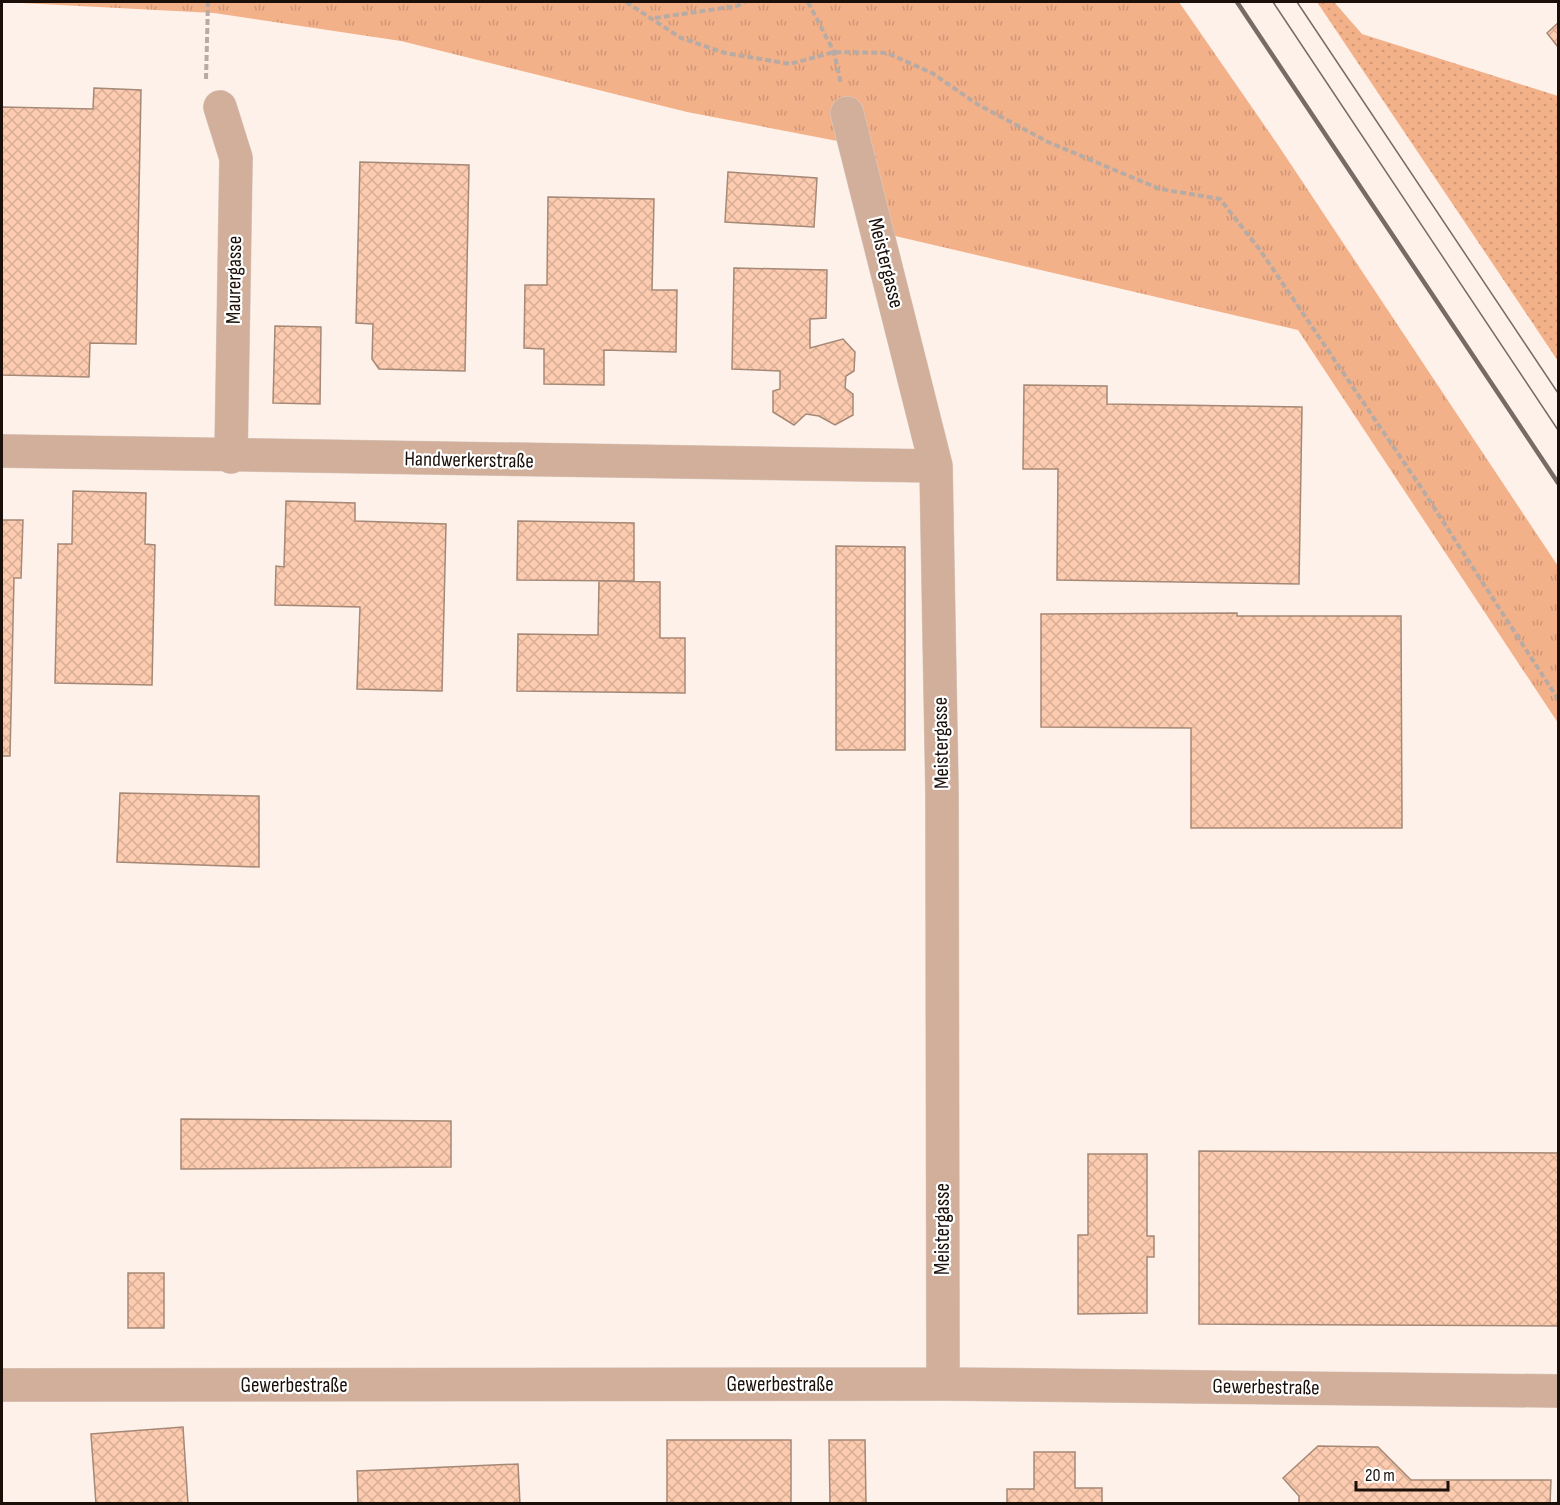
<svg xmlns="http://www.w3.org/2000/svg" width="1560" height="1505" viewBox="0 0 1560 1505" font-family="'Sofia Sans Condensed',sans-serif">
  <defs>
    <pattern id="grass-dots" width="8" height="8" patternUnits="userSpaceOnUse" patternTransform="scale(1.5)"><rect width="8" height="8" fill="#f3b18a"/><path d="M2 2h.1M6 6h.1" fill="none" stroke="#d09776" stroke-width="1.8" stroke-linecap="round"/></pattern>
    <pattern id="park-tufts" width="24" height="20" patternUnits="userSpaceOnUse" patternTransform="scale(1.5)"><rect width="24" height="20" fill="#f3b18a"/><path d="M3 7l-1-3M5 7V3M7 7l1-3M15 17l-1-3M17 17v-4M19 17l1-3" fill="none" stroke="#d09776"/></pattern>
    <pattern id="building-cross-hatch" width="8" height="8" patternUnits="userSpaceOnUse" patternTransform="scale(1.5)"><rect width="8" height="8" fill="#fdccb0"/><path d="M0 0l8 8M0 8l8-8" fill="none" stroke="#d8ae96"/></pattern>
  </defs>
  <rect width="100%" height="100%" fill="#fef1e9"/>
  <path fill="url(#grass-dots)" d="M1317,2h17l28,32 196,62v265z"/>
  <path fill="url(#park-tufts)" d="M2,2h1177l99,143 280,421v157l-260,-393 -420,-98 -25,-88 -166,-32 -286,-71 -187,-28z"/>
  <path fill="url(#building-cross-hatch)" stroke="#a58876" stroke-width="1.5" d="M1558,23v24l-11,-14z
    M94,88l47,2 -5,254 -46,-1 -1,34 -87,-2v-268l91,2z
    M360,162l109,3 -4,206 -86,-2 -7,-10 1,-35 -17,-1z
    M728,172l89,6 -3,49 -89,-5z
    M548,197l106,2 -2,91h25l-1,62 -72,-2v35l-60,-1v-35l-20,-1 1,-63h22z
    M734,268l93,2 -1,48 -16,1v29l33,-9 12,13 -1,19 -8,5 -1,12 8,6v21l-18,10 -16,-9 -13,-2 -12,11 -21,-13v-21l7,-2v-18l-48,-2z
    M275,326l46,1 -1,77 -47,-1z
    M1024,385l83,1v18l195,3 -3,177 -242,-4 1,-111h-35z
    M73,491l73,2 -1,51 10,1 -3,140 -97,-2 3,-139h14z
    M286,501l69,2v18l91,3 -4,167 -85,-2 3,-82 -85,-2 1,-39 8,1z
    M2,520h21l-2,58h-7l-4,178h-8z
    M518,521l116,2v58l-117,-1z
    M836,546l69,1v203h-69z
    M599,581l61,1v56h25v55l-168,-2 1,-57 80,1z
    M1237,613v3h164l1,212h-211v-100l-150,-1v-113z
    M120,793l139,3v71l-142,-5z
    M181,1119l270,2v46l-270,2z
    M1199,1151l359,2v173l-359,-2z
    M1088,1154h59v82h7v21h-7v56l-69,1v-79h10z
    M128,1273h36v55h-36z
    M183,1427l5,77h-92l-5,-70z
    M667,1440h124v64h-124z
    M829,1440h36l1,64h-36z
    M1318,1446l60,1 33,33h140l-1,24h-251v-8l-16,-18z
    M1034,1452h41v36h27v16h-95v-15h27z
    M518,1464l2,40h-162l-1,-33z"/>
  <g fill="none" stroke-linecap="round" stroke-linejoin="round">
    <defs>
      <path id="minor" d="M220,107l16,51 -5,299
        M847,113l89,353 6,326 1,592
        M2,451l934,15
        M2,1385l941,-1 615,7"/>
    </defs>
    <use href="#minor" stroke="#dacdc5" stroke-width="34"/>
    <path stroke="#b8aba4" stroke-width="4" stroke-dasharray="6 3" stroke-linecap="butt" d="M626,2l55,36 44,15 65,11 44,-12 53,1 45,20 45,31 71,38 112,47 60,10 40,51 162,239 136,210
      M808,2l26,50 7,32
      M655,18l82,-12 8,-4
      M206,79l2,-77"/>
    <use href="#minor" stroke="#d2af9a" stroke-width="33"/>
    <path stroke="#776b65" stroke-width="1.5" d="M1273,2l285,428
      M1297,2l261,391"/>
    <path stroke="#776b65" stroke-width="4.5" d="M1237,2l321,481"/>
  </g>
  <g text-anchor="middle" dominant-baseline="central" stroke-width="4.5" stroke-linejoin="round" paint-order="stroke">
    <g font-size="21" fill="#1a0f09" stroke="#fff">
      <text transform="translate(886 263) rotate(76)">Meistergasse</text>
      <text transform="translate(234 280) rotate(-89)">Maurergasse</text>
      <text transform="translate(469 460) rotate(1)">Handwerkerstraße</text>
      <text transform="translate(941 743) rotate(-91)">Meistergasse</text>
      <text transform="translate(942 1229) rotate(-90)">Meistergasse</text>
      <text x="780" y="1384">Gewerbestraße</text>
      <text x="294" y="1385">Gewerbestraße</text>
      <text transform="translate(1266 1387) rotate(1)">Gewerbestraße</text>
    </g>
  </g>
  <rect width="1560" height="1505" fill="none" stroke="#1a0f09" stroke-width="6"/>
  <path d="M1356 1481v9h92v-9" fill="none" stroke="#1a0f09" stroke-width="3"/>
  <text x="1365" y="1481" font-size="18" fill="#1a0f09" stroke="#ffffff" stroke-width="4.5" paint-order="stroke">20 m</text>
</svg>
